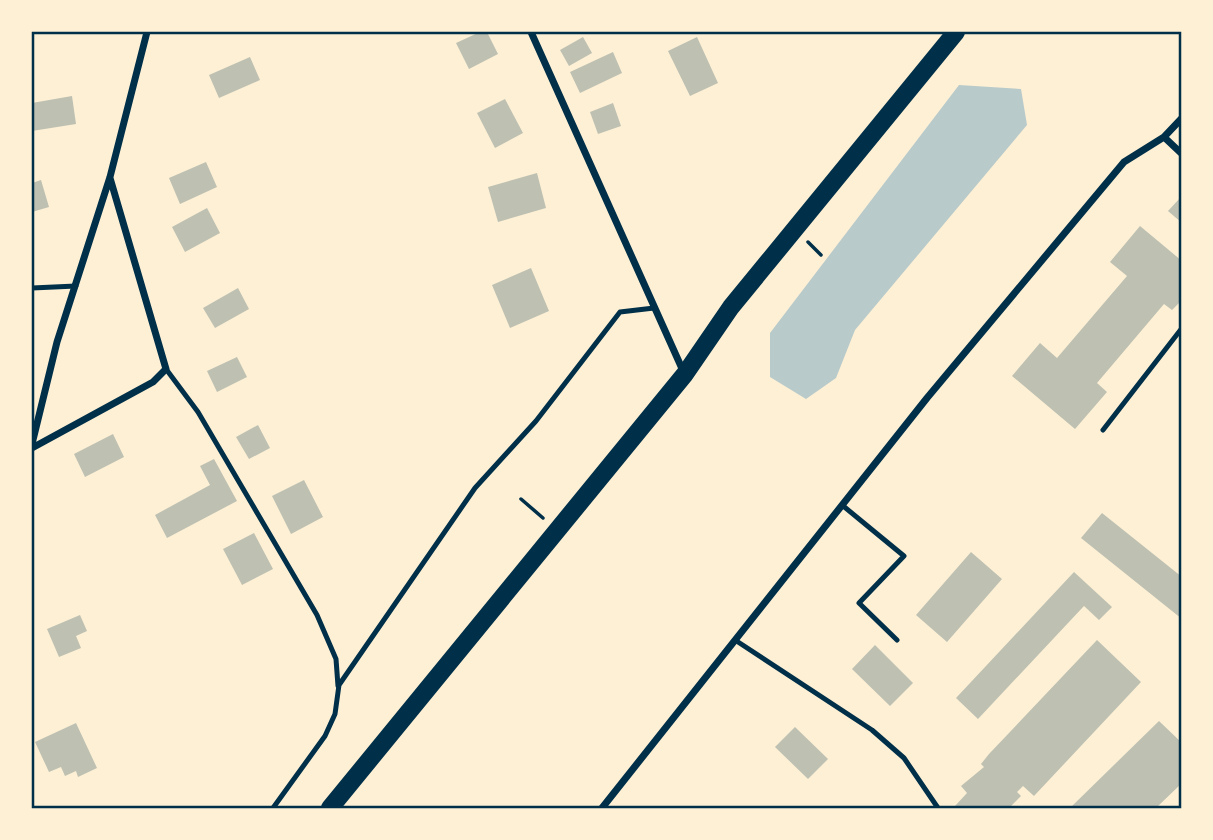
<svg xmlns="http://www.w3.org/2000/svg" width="1213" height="840" viewBox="0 0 1213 840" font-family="'Golos Text',sans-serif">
  <rect width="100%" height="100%" fill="#fdf0d5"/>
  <path fill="#b9caca" d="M959,85l62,4 6,36 -172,205 -19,48 -30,21 -36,-22v-44z"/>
  <path fill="#bec0b2" d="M480,32h7l11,22 -29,15 -13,-26z
    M583,37l9,16 -23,13 -9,-16z
    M697,37l21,46 -28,13 -22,-45z
    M613,52l9,21 -42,20 -10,-21z
    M250,57l10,23 -41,18 -10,-23z
    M72,96l4,28 -44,7v-28z
    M505,99l18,34 -28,15 -18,-35z
    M613,103l8,23 -23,8 -8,-22z
    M206,162l11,25 -37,17 -11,-26z
    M537,173l9,35 -48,14 -10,-35z
    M41,180l8,27 -17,5v-29z
    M1180,198l2,1v24l-14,-12z
    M207,208l13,25 -35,19 -13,-25z
    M1140,226l42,35v39l-10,10 -8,-6 -67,79 10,9 -32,37 -63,-53 28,-33 17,15 70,-82 -17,-14z
    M531,268l18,43 -39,17 -18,-43z
    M238,288l11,21 -34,19 -12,-20z
    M237,357l10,20 -30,15 -10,-21z
    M258,425l12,23 -21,11 -13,-22z
    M113,434l11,23 -39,20 -11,-23z
    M214,459l23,42 -70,37 -12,-23 55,-30 -10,-19z
    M304,480l19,37 -32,17 -19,-38z
    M1102,513l80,64v42l-101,-81z
    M254,533l19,36 -31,16 -19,-36z
    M971,552l31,27 -55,63 -31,-27z
    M1074,572l38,35 -13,13 -15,-14 -106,113 -22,-21z
    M80,615l7,16 -11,5 5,12 -22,9 -12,-28z
    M1097,640l44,42 -107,114 -11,-10 -6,6 4,4 -12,12h-51l-3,-2 12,-13 -6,-7 23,-19 -3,-3 8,-10z
    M875,645l38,38 -23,23 -38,-37z
    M1159,721l23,22v40l-26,25h-86z
    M76,723l21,45 -19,9 -2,-6 -11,5 -4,-9 -12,5 -14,-30z
    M795,727l33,32 -20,20 -33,-32z"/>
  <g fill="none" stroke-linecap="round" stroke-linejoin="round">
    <path stroke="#003049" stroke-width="3.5" d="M808,242l13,13
      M521,499l22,19"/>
    <path stroke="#003049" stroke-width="5" d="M32,288l44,-2
      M166,369l32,43 119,203 19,44 2,27
      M1103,430l79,-102
      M842,505l62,51 -45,47 38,37
      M735,640l137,90 32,28 34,50
      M273,808l52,-72 10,-22 4,-29 136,-197 61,-67 84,-109 34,-4"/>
    <path stroke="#003049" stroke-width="7" d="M531,32l153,341
      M1164,137l18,17
      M32,444l25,-102 53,-165 37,-145
      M32,448l121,-66 13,-13 -56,-191
      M602,808l325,-410 197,-236 40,-25 18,-19"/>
    <path stroke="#003049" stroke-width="18" d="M330,808l355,-434 46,-67 225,-275"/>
  </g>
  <rect width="1213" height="840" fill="none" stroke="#fdf0d5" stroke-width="66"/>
  <rect x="33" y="33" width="1147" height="774" fill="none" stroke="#003049" stroke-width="2.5"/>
</svg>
